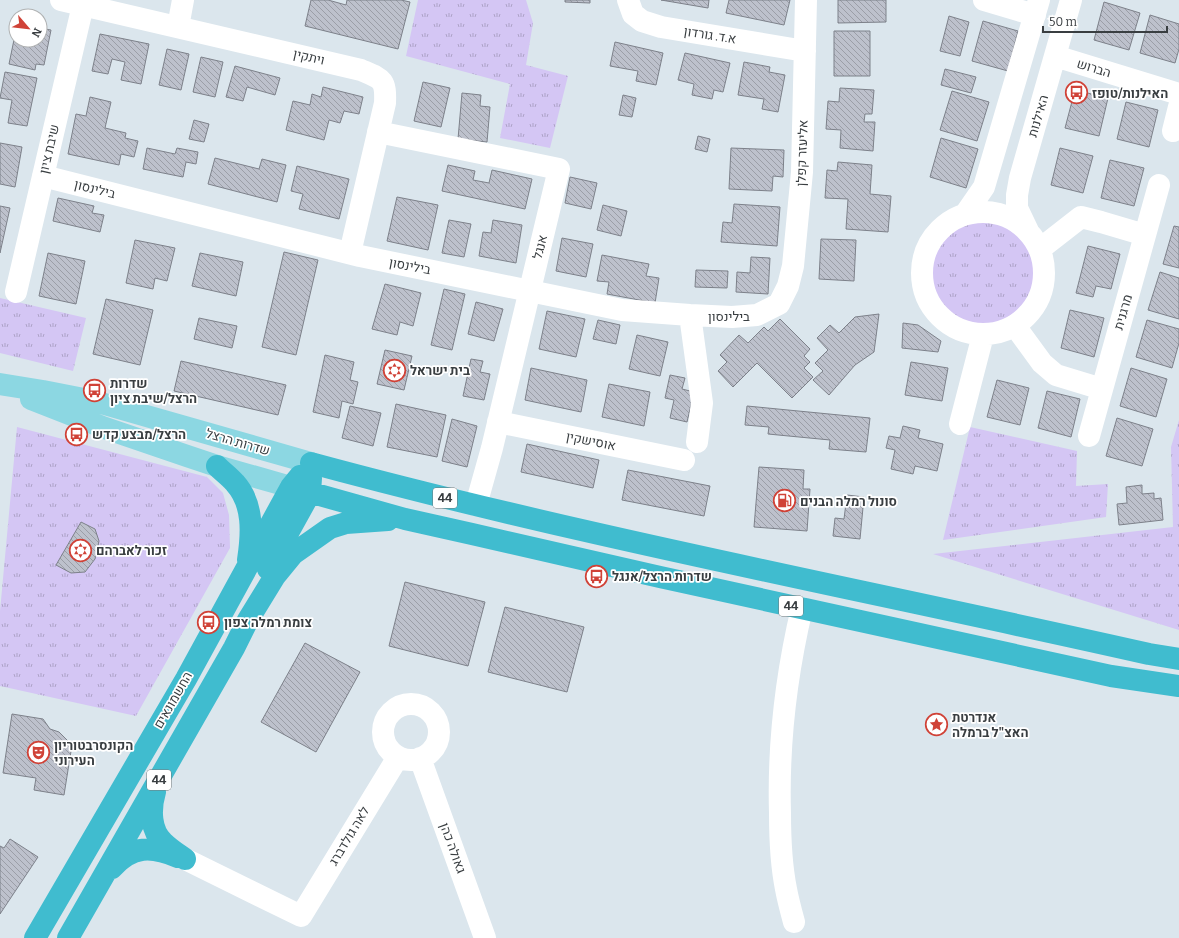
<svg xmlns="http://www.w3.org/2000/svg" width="1179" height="938" viewBox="0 0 1179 938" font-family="Bitter,Heebo,serif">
  <defs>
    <pattern id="grass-tufts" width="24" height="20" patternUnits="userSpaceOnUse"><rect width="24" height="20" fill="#d4c6f4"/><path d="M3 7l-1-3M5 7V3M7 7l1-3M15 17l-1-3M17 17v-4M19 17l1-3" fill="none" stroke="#ada2c7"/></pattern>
    <pattern id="building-back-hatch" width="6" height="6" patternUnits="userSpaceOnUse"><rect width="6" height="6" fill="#bdc1cc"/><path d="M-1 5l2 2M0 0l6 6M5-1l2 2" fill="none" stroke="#9b9ea7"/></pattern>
  </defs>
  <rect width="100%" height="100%" fill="#dbe6ed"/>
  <path fill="url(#grass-tufts)" d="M418,0h108l7,23 -7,42 42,11 -18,72 -50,-10 10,-54 -104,-28z
    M929 273a54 54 0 1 1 108 0a54 54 0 1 1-108 0Z
    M0,298l86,20 -13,53 -73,-18z
    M1179,420v210l-246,-76 240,-27 -2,-80z
    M17,427l190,50 16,16 6,22 1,33 -94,168 -136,-30v-75z
    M970,427l107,24 -1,35 32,-2 -2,33 -163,23z"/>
  <path fill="url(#building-back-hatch)" stroke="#7d818a" d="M311,0h17l18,5 1,-5h54l9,2 -12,47 -93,-23z
    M565,0h25v3l-25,-1z
    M661,0h48l-1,8z
    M729,0h61l-6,25 -58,-12z
    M838,0h48v22l-48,1z
    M1104,2l36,11 -11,37 -35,-10z
    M1150,15l29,9v25l-4,14 -35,-10z
    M949,16l20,6 -9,34 -20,-5z
    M983,21l35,10 -10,40 -36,-10z
    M40,22l6,1 -1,6 6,1 -7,35 -8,-1 -1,6 -26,-6 7,-34v10h24z
    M834,31h36v45h-36z
    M100,34l49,10 -8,40 -20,-4 4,-18 -13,-3 -4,15 -16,-3z
    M615,42l48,11 -7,32 -20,-4 2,-10 -28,-5z
    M167,49l22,5 -8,36 -22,-5z
    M685,53l45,10 -7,29 -9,-2 -2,9 -20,-4 2,-11 -16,-4z
    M201,57l22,5 -8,35 -22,-5z
    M744,62l26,5 -1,5 16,3 -7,37 -16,-3 2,-10 -26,-4z
    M235,66l45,12 -5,17 -28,-8 -4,14 -17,-4z
    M945,69l31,8 -5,16 -30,-8z
    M5,72l32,6 -10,48 -19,-3 4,-23 -12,-2z
    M423,82l27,6 -9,39 -27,-6z
    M323,87l40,10 -4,17 -15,-3 -4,12 -11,-3 -5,20 -38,-10 7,-29 17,4 2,-11 9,3z
    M840,88l34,2 -2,24h-7l-1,8h11l-2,29 -33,-3 1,-18 -15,-1 2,-28 11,1z
    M1075,90l33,8 -9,38 -34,-8z
    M952,91l37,11 -12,39 -37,-11z
    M462,93l19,2 -1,11 10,1 -3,35 -29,-3z
    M623,95l13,3 -4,19 -13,-2z
    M90,97l21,5 -6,26 21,5 -1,5 13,3 -4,16 -13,-3 -2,11 -51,-11 8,-40 10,2z
    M1126,102l32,8 -9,37 -32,-8z
    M194,120l15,4 -5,18 -15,-3z
    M698,136l12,3 -3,13 -12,-3z
    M941,138l37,11 -12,39 -36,-11z
    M0,143l22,4 -7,40 -15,-3z
    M147,148l28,6 2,-6 21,4 -2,12 -10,-2 -3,15 -40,-8z
    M731,148l53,2 -1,27 -10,-1 -1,15 -43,-2z
    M1060,148l33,8 -10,37 -32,-8z
    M215,158l44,11 3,-10 24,6 -9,37 -69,-18z
    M1110,160l34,8 -10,38 -33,-8z
    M838,162l34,3 -2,29 21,2 -3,36 -42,-3 2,-30 -23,-1 2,-28 10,1z
    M448,165l27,6 -2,9 16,3 3,-13 40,9 -7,30 -83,-18z
    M297,166l52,13 -10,40 -40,-10 4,-15 -12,-3z
    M570,177l27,6 -6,26 -26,-6z
    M397,197l41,8 -10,45 -41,-9z
    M58,198l36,8 -2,7 12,2 -4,17 -47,-11z
    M734,204l46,3 -3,39 -56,-4 2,-20 9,1z
    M603,205l24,6 -6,25 -24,-6z
    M0,206l10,2 -10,45z
    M449,220l22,4 -7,33 -22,-4z
    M493,220l29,5 -6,38 -37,-7 4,-24 8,1z
    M1174,226l5,1v41l-16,-4z
    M562,238l31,6 -7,33 -30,-6z
    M821,239l35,1 -2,41 -35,-2z
    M135,240l40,8 -8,33 -12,-3 -2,11 -27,-6z
    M1088,246l32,8 -9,35 -15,-3 -3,11 -17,-4z
    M284,252l34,8 -22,95 -34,-8z
    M48,253l37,8 -9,43 -37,-8z
    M200,253l43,9 -7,34 -44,-10z
    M602,255l47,9 -3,12 13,2 -4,25 -48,-9 2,-12 -12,-1z
    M751,257l19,1 -2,36 -32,-2 1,-20 13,1z
    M696,270l32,1 -1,17 -32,-1z
    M1160,272l19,6v41l-31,-9z
    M385,284l36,9 -8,33 -13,-4 -3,13 -25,-6z
    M444,289l21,5 -13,56 -21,-5z
    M106,299l47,11 -13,55 -47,-11z
    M476,302l27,7 -9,32 -26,-7z
    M1070,310l34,8 -10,39 -33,-9z
    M547,311l38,8 -9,38 -37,-8z
    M879,314l-5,38 -19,13 -26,30 -16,-15 10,-9 -8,-8 13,-13 -11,-12 13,-13 9,8 16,-16z
    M199,318l38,8 -5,22 -38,-9z
    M780,319l30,30 -6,7 6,6 -6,6 9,9 -21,21 -35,-35 -24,24 -15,-16 9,-9 -7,-7 19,-20 9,8 16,-16 4,4z
    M598,320l22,5 -4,19 -23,-5z
    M1147,320l32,9v14l-7,25 -36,-11z
    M903,323l15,2 23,16 -3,11 -36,-4z
    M637,335l31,7 -8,34 -31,-7z
    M385,350l27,6 -8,34 -27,-6z
    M325,355l29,7 -4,18 8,2 -5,22 -11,-3 -3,17 -26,-6z
    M471,359l12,2 -3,11 10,2 -6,26 -21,-4z
    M181,361l105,24 -8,30 -104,-24z
    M911,362l37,6 -6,33 -37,-6z
    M531,368l56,12 -6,32 -56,-12z
    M1131,368l36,11 -11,38 -36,-11z
    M670,375l15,3 -3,11 12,3 -7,30 -17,-4 4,-18 -9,-2z
    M997,380l32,8 -9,37 -33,-8z
    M609,384l41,8 -6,34 -42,-9z
    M1047,391l33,8 -9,38 -33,-9z
    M396,404l50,11 -9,42 -50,-10z
    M350,406l31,7 -8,33 -31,-8z
    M747,406l123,12 -4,34 -37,-3 1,-9 -62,-6 1,-7 -24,-2z
    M1117,418l36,11 -11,37 -36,-10z
    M452,419l25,7 -10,41 -25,-6z
    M903,426l17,4 -2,8 25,6 -6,27 -22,-5 -2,8 -22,-5 4,-19 -9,-2 3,-12 11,2z
    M527,444l72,16 -6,28 -72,-16z
    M759,467l45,3 -1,19h7l-3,42 -53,-4z
    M628,470l82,16 -6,30 -82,-16z
    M1142,485v9l12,-1v6l7,-1 2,22 -44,5 -2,-21 10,-1 -1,-16z
    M847,495l17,2 -4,42 -27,-3 2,-18 9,1z
    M81,522l14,7 4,12 -4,18 -10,13 -14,1 -15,-8z
    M405,582l80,20 -17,64 -79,-20z
    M505,607l79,20 -17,65 -79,-20z
    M305,643l55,29 -44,80 -55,-30z
    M12,714l31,5 7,10 9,3 13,13 -8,50 -30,-5 2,-12 -33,-5z
    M10,839l28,18 -38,57v-68l4,2z"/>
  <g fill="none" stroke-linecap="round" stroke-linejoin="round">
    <path stroke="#fff" stroke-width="22" d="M61,0l300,70c21,9 25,9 24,33l-35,150
      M628,0l5,14 9,7 19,6 144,24
      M984,0l51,15
      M178,27l5,-27
      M1055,56l124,38
      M1173,131l6,-24
      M378,132l181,37 -67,279 -16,57
      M43,176l317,80 262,54 68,5 42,2 25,-2 22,-11 9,-18 5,-20 9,-94 4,-172
      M922 273a61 61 0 1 1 122 0a61 61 0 1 1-122 0Z
      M966,213l18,-26 55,-187
      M1028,231l-11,-23v-13l3,-17 51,-178
      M1040,249l41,-32 20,5 44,13
      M16,292l67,-287
      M690,315l12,88 -5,39
      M1015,326l27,37 14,12 46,14
      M498,422l186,38
      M960,424l23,-89
      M1089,436l70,-251
      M383 732a28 28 0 1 1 56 0a28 28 0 1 1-56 0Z
      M420,758l65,180
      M185,859l116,57 97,-159
      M794,922c-3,-11 -6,-22 -8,-33 -5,-25 -6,-50 -6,-76 -2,-69 6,-137 22,-205"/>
    <path stroke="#8cd7e2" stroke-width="22" d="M0,384l43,7 51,10 217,62
      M31,399l74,29 82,28 30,10 74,21"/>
    <path stroke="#40bccf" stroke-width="22" d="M311,463c277,75 559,128 838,191l30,5
      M217,466c6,6 13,11 18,17 19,21 17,51 13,77
      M291,487l114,32 67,15 188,43 451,99 68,10
      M268,569l42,-76 1,-15
      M155,792c-5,17 -5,39 9,51 6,6 14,11 21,16
      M112,868c20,-23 40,-22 66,-11
      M35,938l151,-259 105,-192 9,-11
      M68,938l166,-290 14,-28 27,-44 18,-22 37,-26 16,-5 42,-3"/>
  </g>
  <defs>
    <symbol id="bus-ring" viewBox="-11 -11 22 22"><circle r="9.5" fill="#fff" stroke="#d04237" stroke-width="1.5"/><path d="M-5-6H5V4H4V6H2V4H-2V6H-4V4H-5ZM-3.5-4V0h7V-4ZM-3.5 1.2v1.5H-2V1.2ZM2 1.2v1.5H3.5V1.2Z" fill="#d04237"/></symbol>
    <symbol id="synagogue-ring" viewBox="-11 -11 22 22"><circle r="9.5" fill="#fff" stroke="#d04237" stroke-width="1.5"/><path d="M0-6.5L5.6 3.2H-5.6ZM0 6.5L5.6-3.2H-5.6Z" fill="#d04237"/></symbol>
    <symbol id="fuel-ring" viewBox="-11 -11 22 22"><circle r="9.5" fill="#fff" stroke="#d04237" stroke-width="1.5"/><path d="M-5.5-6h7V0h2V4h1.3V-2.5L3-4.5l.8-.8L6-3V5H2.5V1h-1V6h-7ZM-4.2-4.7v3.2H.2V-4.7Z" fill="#d04237"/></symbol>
    <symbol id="sight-ring" viewBox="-11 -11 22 22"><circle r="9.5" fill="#fff" stroke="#d04237" stroke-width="1.5"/><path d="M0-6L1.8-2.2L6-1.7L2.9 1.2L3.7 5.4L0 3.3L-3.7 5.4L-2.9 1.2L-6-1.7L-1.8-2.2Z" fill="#d04237"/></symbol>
    <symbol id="theatre-ring" viewBox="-11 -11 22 22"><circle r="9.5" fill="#fff" stroke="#d04237" stroke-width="1.5"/><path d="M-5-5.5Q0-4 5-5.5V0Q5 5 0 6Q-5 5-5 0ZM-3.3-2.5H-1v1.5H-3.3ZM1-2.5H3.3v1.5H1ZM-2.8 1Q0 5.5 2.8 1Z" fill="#d04237"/></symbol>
  </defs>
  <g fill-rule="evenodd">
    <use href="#bus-ring" x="1064" y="80" width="25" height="25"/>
    <use href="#synagogue-ring" x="382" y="358" width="25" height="25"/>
    <use href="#bus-ring" x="82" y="378" width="25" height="25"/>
    <use href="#bus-ring" x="64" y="422" width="25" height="25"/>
    <use href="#fuel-ring" x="772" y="488" width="25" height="25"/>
    <use href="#synagogue-ring" x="68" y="538" width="25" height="25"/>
    <use href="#bus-ring" x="584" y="564" width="25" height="25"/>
    <use href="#bus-ring" x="196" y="610" width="25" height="25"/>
    <use href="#sight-ring" x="924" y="712" width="25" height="25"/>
    <use href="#theatre-ring" x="26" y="740" width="25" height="25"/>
  </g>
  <g text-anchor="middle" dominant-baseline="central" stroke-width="3.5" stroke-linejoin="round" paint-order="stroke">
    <g fill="#fff" stroke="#74787a" stroke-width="1">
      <rect x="433" y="488" width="24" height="20" rx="3"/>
      <rect x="779" y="596" width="24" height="20" rx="3"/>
      <rect x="147" y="770" width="24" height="20" rx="3"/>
    </g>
    <g font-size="12" font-weight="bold" fill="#393e41">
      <text x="445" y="498">44</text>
      <text x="791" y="606">44</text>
      <text x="159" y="780">44</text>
    </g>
    <g font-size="13" fill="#393e41" stroke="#fff">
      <text transform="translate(710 35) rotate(9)">א.ד. גורדון</text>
      <text transform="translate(309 57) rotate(13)">ויתקין</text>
      <text transform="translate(1094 68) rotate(17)">הברוש</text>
      <text transform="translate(1038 116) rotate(-74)">האילנות</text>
      <text transform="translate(49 149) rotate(-77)">שיבת ציון</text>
      <text transform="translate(802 153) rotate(-88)">אליעזר קפלן</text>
      <text transform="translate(95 189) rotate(14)">בילינסון</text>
      <text transform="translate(540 247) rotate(-76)">אנגל</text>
      <text transform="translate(410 266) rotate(11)">בילינסון</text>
      <text transform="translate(1123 312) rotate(-74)">מרגנית</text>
      <text x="729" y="316">בילינסון</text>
      <text transform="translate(591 441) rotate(11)">אוסישקין</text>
      <text transform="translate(238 442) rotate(16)">שדרות הרצל</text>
      <text transform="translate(173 700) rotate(-60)">החשמונאים</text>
      <text transform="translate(349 836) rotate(-59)">לאה גולדברג</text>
      <text transform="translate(453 848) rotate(70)">גאולה כהן</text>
    </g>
    <g font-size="13" font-weight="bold" fill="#393e41" stroke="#fff" text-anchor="start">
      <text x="1092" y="93">האילנות/טופז</text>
      <text x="410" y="370">בית ישראל</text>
      <text x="110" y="383">שדרות<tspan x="110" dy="15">הרצל/שיבת ציון</tspan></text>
      <text x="92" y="434">הרצל/מבצע קדש</text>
      <text x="800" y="501">סונול רמלה הבנים</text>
      <text x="96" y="550">זכור לאברהם</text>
      <text x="612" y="576">שדרות הרצל/אנגל</text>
      <text x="224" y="622">צומת רמלה צפון</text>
      <text x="952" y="717">אנדרטת<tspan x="952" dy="15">האצ"ל ברמלה</tspan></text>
      <text x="54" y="745">הקונסרבטוריון<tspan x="54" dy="15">העירוני</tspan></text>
    </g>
  </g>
  <g transform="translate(28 28) rotate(118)"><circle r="19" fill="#ffffff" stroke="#b0b2b3"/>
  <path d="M0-3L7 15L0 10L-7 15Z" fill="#d04237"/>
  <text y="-6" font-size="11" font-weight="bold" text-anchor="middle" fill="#393e41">N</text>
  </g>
  <path d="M1043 26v6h124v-6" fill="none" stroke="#393e41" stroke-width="2"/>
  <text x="1049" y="26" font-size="12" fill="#393e41" stroke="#ffffff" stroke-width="3" paint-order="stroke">50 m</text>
</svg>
